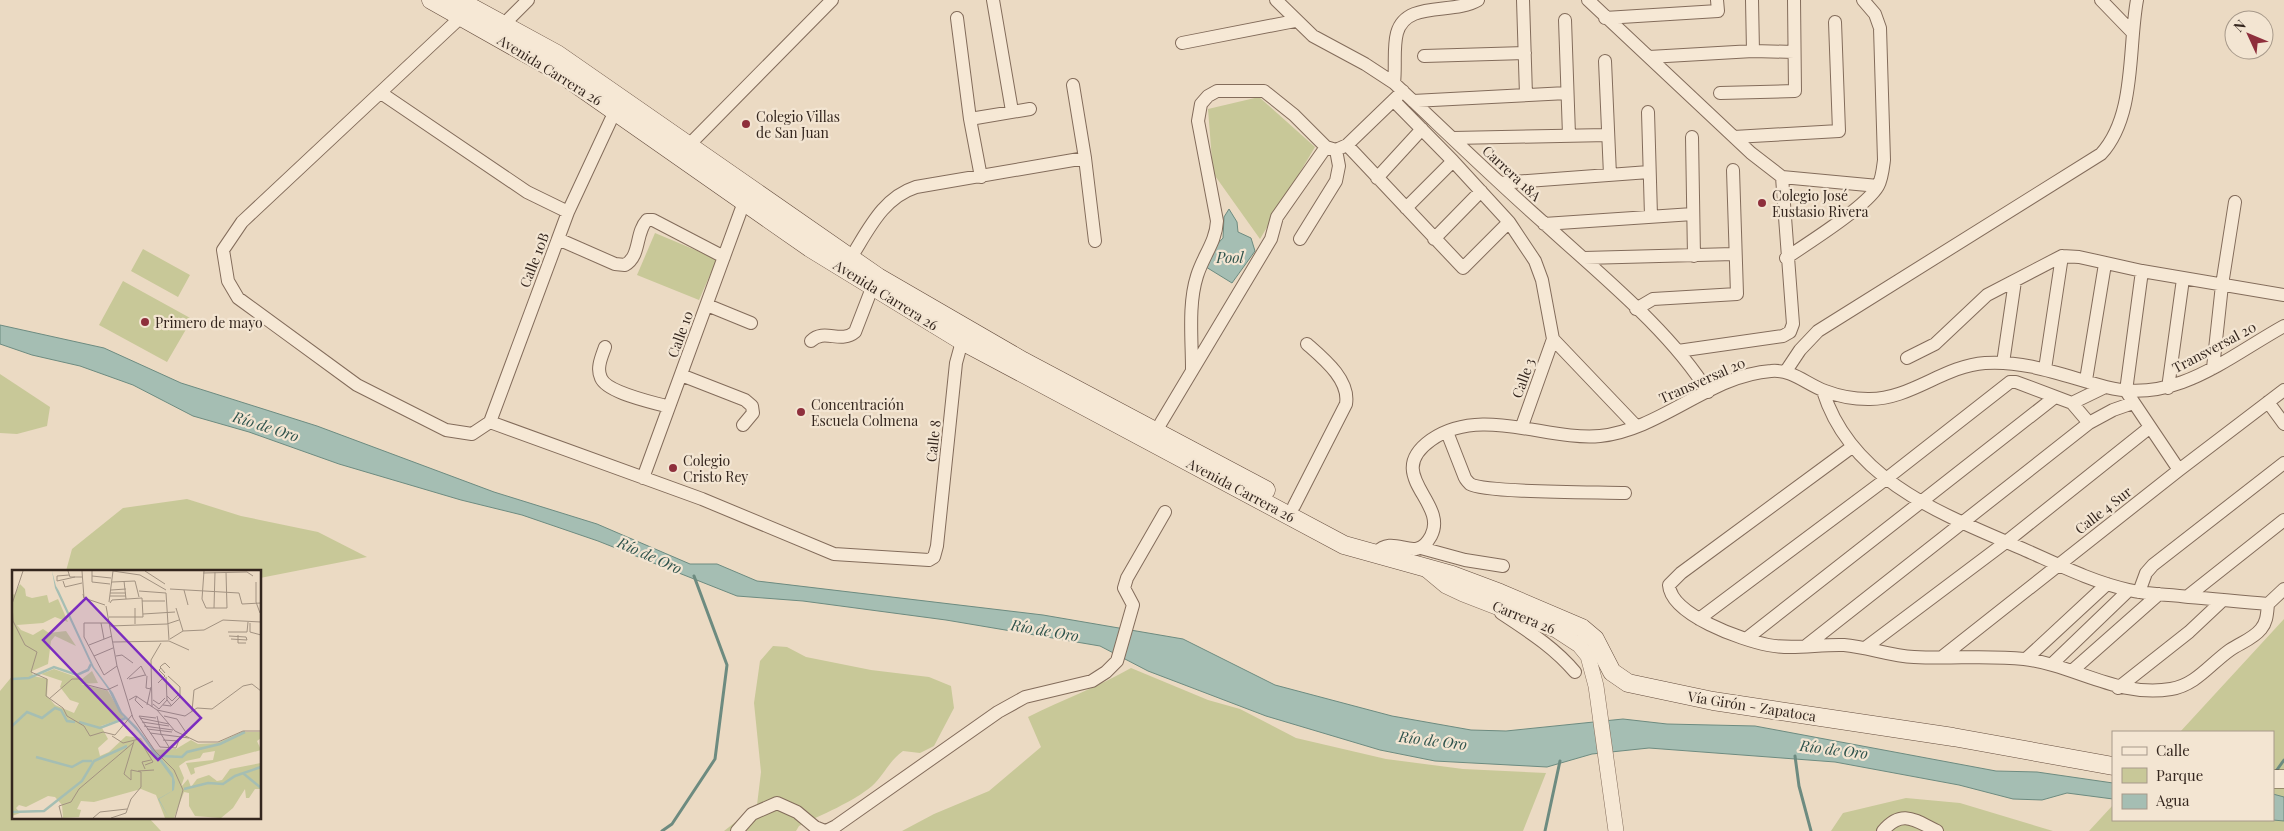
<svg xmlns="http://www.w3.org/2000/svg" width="2284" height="831" viewBox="0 0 2284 831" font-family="'Playfair Display',serif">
  <rect width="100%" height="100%" fill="#ebdac3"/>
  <path fill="#c8c898" d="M1259,97l56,50 -55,92 -47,-66 -5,-64z
    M655,233l62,26 -18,41 -62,-25z
    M143,249l47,26 -12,22 -47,-26z
    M123,281l69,38 -25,43 -68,-37z
    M0,374l50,33 -3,19 -30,8 -17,-1z
    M187,499l54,17 77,16 49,25 -107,21v-7h-194l6,-22 51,-41z
    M2284,619v212h-195l24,-26v15h160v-88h-93z
    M773,646l14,1 19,10 65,13 58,7 22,9 3,22 -20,38 -14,7 -17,-2c-14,10 -19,24 -31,35 -19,16 -51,29 -73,40l-3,5h-72l33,-26 4,-33 -7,-69 6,-42z
    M1131,668l77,32 32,9 56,29 90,21 77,10 83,4 -23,58h-621l32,-17 55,-23 52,-44 -13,-30c34,-17 70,-30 103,-49z
    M14,674v143h134l13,14h-161v-140z
    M1906,798l54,5 93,28h-222l12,-18z"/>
  <path fill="#a5beb3" stroke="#6d8b80" d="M1229,209l8,13 1,10 13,6 4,13 -23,32 -26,-16 4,-15 13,-14 1,-21z
    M0,325l104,23 77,35 136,43 177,66 103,32 93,40h27l40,17 286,34 140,24 92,46 117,31 79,14 35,1 117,-12 44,5 88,2 241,45 41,1 76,11v16l-46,-6 -25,7 -29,-1 -54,-14 -124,-23 -186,-14 -57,6 -45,13 -112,-6 -55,-11 -114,-34 -118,-45 -48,-25 -154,-26 -143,-19 -66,-5 -139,-55 -76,-26 -61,-15 -122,-36 -90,-32 -56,-16 -60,-31 -53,-19 -48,-11 -32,-11z
    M2273,794l11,3v24l-11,-1z"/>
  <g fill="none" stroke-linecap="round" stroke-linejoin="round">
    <path stroke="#6d8b80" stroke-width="3" d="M1795,756l4,30 12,45
      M2274,774l10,-14
      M662,831l10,-7 43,-65 12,-94 -33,-89
      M1545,831l15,-70"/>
    <defs>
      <path id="minor" d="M993,0l19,111
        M1276,0l37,36 52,28 29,19c50,47 99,95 150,140 53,49 126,107 164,169
        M1523,0l3,95
        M1588,0l163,153 31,24 96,9
        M1752,0l1,51
        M2101,0l30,31
        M461,17l-219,205 -19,28 5,31 10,17 119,87 89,45 26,4 18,-12
        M957,18l13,101 11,58
        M1605,18l113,-7 -1,-11
        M1565,20l4,115
        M504,24l24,-24
        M1182,43l113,-22
        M1424,56l101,-3
        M1649,57l104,-6 41,1
        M1605,61l5,114
        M1394,83c2,-16 -1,-35 3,-50 9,-33 56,-18 81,-33
        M1073,85l12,73 10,83
        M381,93l146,99 41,20
        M1720,93l75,-2 -1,-91
        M1394,101l59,60 56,61 26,39 7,19 11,59 83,87
        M1413,101l154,-8
        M1648,112l3,104
        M970,119l60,-10
        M1692,137l2,119
        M1734,137l105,-6 -4,-109
        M1453,138l155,-3
        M1347,145l116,123 46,-46
        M683,151l149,-151
        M1377,178l45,-49
        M1500,183l149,-11
        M1406,208l47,-47
        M1544,224l149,-10
        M558,239l57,25 10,1c16,-9 10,-32 22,-45h6l71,37
        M1300,239l36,-58 3,-15 -3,-16
        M1434,239l47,-48
        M1584,258l150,-4
        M1786,258c22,-15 80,-51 92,-72 4,-7 5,-18 6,-26l-4,-132 -5,-14 -12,-14
        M850,259c18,-28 32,-61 66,-72l169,-29
        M2142,271l-16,120 53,79
        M707,305l44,18
        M1636,309l17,-10 84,-5 -4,-124
        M811,341c13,-13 30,3 44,-9l17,-44
        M605,347c-3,9 -9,21 -4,31 6,15 52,24 68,29
        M1678,351l105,-15 7,-4 3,-8 -11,-147
        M1907,358l28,-14 52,-49 75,-39 17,1 63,14 142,24
        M2003,363l12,-82
        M2213,368l9,-83 13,-83
        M1192,369c0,-30 -4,-65 5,-93 6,-20 19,-34 20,-55l-19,-100 3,-17 7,-8 9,-5h47l30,24 32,32 10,3 11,-5 56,-54
        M2045,369l17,-113
        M1786,371l14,-21 18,-19 283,-177c35,-38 27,-105 36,-154
        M681,375l64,25 7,6 1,7 -10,12
        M2086,380l19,-116
        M2168,388l15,-109
        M1823,391c28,90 121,124 200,158 34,15 69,33 106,41 19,5 40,4 60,7 26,2 52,5 79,7
        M2268,402l16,22
        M2072,403l17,20
        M490,422l212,77 132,55 95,6 5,-3 3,-11 19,-183 8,-29
        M490,422l78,-210 47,-101
        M1522,426l31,-87
        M1156,431l115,-192 6,-22 49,-70
        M1447,432l18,46c0,1 4,5 5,6 15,9 130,8 155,9
        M1852,447l-171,126 -12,12c2,30 73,55 99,60 24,5 51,-1 76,0 24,2 46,11 70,12 37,2 74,-2 110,2 51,6 94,39 147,30 25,-4 39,-25 59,-39 10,-7 23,-11 31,-21 6,-7 6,-15 7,-25l16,-15
        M643,478l101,-276
        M1294,506l52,-102c4,-24 -22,-45 -39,-60
        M1421,548l44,12 38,6
        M1376,553c19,-21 39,13 55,-17 18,-34 -49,-61 0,-96 50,-35 116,1 169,-4 60,-6 111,-61 171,-65 21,-2 35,13 54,20 13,5 29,8 43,8 42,1 75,-33 117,-36 42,-3 82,14 121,24 68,18 122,-30 178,-61
        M2139,592l7,-19 7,-8 131,-102
        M2188,596l96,-76
        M1501,613c27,18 53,34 74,59
        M1699,619l187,-140 124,-97h6l56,21 33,-16
        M1746,639l309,-242
        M1807,645l282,-222 24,-13 20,-7
        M1865,648l141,-106 143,-114
        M1942,657l237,-187 105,-80
        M2026,659l81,-75
        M2052,664l77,-74
        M2073,670l86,-76
        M2118,688l71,-56 33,-31
        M737,831l15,-17 25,-11 20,9 18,15 10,4
        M826,831l10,-5 162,-114 27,-15 67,-16 14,-9 11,-11 16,-56 -9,-17 3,-10 38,-66
        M1883,831c19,-23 33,-10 54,0"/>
      <path id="tertiary" d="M1428,571l18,15 17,8 93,36 23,15 9,11 8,30 20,145"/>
      <path id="secondary" d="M431,0l126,71 253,177 152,93 382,204 108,30 48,18 82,35 13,11 17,33 16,11 85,18 240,36 160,29
        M458,0l99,54 321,223 145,84 243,129
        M2273,779h11"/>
    </defs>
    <use href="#minor" stroke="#836c5b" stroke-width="14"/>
    <use href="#tertiary" stroke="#836c5b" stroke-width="16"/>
    <use href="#secondary" stroke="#654d3e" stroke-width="19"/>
    <use href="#minor" stroke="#f6e8d5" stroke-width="12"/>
    <use href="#tertiary" stroke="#f6e8d5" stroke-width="15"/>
    <use href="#secondary" stroke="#f6e8d5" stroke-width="18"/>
  </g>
  <g fill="#8e2f3c" stroke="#f3e5d2" stroke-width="2">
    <circle cx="746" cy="124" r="5"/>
    <circle cx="1762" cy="203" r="5"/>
    <circle cx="145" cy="322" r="5"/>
    <circle cx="801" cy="412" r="5"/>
    <circle cx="673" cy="468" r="5"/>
  </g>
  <g text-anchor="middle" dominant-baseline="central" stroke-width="4.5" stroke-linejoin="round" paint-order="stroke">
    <g font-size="14" fill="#34261e" stroke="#f3e5d2">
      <text transform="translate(550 70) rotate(32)">Avenida Carrera 26</text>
      <text transform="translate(1512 173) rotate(43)">Carrera 18A</text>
      <text transform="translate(534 260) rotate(-69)">Calle 10B</text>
      <text transform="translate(886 295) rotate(32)">Avenida Carrera 26</text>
      <text transform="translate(680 334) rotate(-70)">Calle 10</text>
      <text transform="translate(2214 347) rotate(-28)">Transversal 20</text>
      <text transform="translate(1523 378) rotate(-70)">Calle 3</text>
      <text transform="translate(1702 380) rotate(-24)">Transversal 20</text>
      <text transform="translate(933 441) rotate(-84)">Calle 8</text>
      <text transform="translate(1241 490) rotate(28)">Avenida Carrera 26</text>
      <text transform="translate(2103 510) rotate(-38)">Calle 4 Sur</text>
      <text transform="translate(1524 617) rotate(22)">Carrera 26</text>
      <text transform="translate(1752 706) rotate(9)">Vía Girón - Zapatoca</text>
    </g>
    <g font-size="14" fill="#34261e" stroke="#f3e5d2" text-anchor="start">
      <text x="756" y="116">Colegio Villas<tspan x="756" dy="16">de San Juan</tspan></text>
      <text x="1772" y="195">Colegio José<tspan x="1772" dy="16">Eustasio Rivera</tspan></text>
      <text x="155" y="322">Primero de mayo</text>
      <text x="811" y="404">Concentración<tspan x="811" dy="16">Escuela Colmena</tspan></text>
      <text x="683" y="460">Colegio<tspan x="683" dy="16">Cristo Rey</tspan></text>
    </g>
    <g font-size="15" font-style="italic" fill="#2e534c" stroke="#f3e5d2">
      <text x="1230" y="257">Pool</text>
      <text transform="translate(266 426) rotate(18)">Río de Oro</text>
      <text transform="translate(650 555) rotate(24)">Río de Oro</text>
      <text transform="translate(1045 630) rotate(10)">Río de Oro</text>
      <text transform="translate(1433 740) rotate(7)">Río de Oro</text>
      <text transform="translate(1834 749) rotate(7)">Río de Oro</text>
    </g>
  </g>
  <g transform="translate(12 570)">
    <rect width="249" height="249" fill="#ebdac3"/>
    <path d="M8,14l5,5 1,7 6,2 15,-3 2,8 9,-4 10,23 -13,-5 -12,6 -26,2 4,5 12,5 10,-6 6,4 17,-2 10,15 -21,-10 -4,5 -3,23 -16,7 1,5 15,3 -1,17 8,9 19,8 5,-10 -9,-3 -10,-13 2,-6 -21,-7 13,-5 28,10 10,-8 6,12 -17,1 27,7 16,27 -23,8 7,13 -10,9 2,8 9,-4 17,-16 15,2 7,12 28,-1 15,-9 7,4 19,-1 25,-11h19v6l-4,3 4,9 -67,18 1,5 -4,2 -5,-12 27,-3 2,-9 -12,2 -3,5 -14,3 -7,5 5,12 -3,9 7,-8 3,8 6,-8 12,-4 8,6 5,-1 8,-11 31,-6v26h-6l-6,9h-3l-1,-9 -12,19 -12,10 -26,-2 -6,-10v-13l-5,-1 -10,26h-9l-9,-23 -15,-6 -47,13 -13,-1 -4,8 4,1 -2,7 -16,1 -1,-13 -7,-8 -7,-1 -22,11 -7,-2 -3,3 4,5 -8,3v-223l2,2z" fill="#c8c898"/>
    <path d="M40,1l4,15 3,5 35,76 19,26 9,19 15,15 36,47 2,8 -1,8 -15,9 10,19 -11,-19 14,-8v-13l-33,-45 -20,-21 -11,-23 -16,-22 -37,-79z" fill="#a5beb3"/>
    <path fill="none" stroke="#a5beb3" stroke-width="2.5" d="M0,109l17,-1 25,-11 23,8 11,-5 3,-6M67,152l21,6 26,-10M0,156l15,-14 15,6 13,-10 6,2 6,11 8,1M150,186l20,1 5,-5 33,-8 25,-12M24,187l36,10 11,-6h9M232,204l17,14M172,219l24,-6 15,1 12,-8 26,-9M0,242l32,-1 38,-30 12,-20 33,-15"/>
    <path fill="none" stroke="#a29281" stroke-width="1" d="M11,1l-11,33 1,17 12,24 12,7 -6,20 16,7 -1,17 17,12 4,8 17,10 6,10 13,-4 12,3 17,-20M56,1l2,6h12M70,1l2,27 -1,-4M80,1v11l18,2M101,1l27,4 26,15M133,1l20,13M192,1l-2,28 4,9h21l-1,-36M191,3l44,-1 6,4M57,5l-12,1v5l18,-4M80,6l19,2M51,11l2,6 17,-4M112,11l2,18M100,12l23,-1 4,16M244,12v20l4,11M158,19l69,4 3,11 19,-1M99,20l15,-1M172,20l4,15M127,21l27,2M98,23h16M154,23l3,47M98,26h16M72,28l21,7M130,31h23M97,32l4,-31M94,36l11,60 16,52 22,33 19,19 9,20 -8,28M123,38v16M164,38l7,23M202,38l1,-36M131,44l32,-2M97,47h34l-1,-19 -30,2 -2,3M211,50l38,2M89,53l3,16M97,53h-25v14l20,38 13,-9M238,53v9l11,3M98,56l57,-2 12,-4M216,62h19l1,-10M226,65v8h8M217,66l17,1 1,3M158,69l13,-8 21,-1 19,-10M219,69l16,1M157,71l20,9M101,72l56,-1M77,75l23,-9M82,86l19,-8M104,86l6,-1 11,8M153,103l-5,-6 2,-2 3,-2 5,5M135,106l-1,12 5,1M154,107l1,23 4,5M115,109l14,-13 5,10M117,109l16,-4M146,113l7,-7 -6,-6 2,-2M125,126l-2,4 8,8M155,126l5,5 6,-6M37,129l23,-20h10l2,5 23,6 11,-5M117,130l7,-4 21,14 28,6 12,-8 15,1 31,-23 9,-2 9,7M141,130l6,4 6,-6M141,134l6,5 8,-9M135,135l4,-18M151,135l8,1 9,-9v-10l-12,-11M140,137l-1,-47 10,-17M145,140l18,21 23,11h20l25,-11h18M180,141l2,-21 19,-9M145,146l4,18 8,13M152,146l13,3 10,15M128,148l29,6M144,148l-17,-2 21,31 16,1 4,-11M130,152l27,4M132,156l29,4M135,159l25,3M138,163l39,5M100,166l11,7 16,-4 14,23 -8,3M151,170l16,1M133,199l-3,-7 9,-2M126,201l16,-1M50,248l-3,-12 12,-4 8,-13 54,-46M81,248l7,-6 27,-3M99,248l15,-5 5,-14 10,-12v-15l-10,-2v10l-7,-6 10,-33"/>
    <path fill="#7b2cbf" fill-opacity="0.15" stroke="#7b2cbf" stroke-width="2.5" d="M74,28l115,120 -43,42 -115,-120z"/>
    <rect width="249" height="249" fill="none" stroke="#34261e" stroke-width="2.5"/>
  </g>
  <rect x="2112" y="731" width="162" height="90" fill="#f3e5d2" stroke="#a7998a"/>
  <rect x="2122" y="747" width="25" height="8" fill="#f6e8d5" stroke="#a7998a"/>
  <text x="2156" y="756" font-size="15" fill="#34261e">Calle</text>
  <rect x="2122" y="768" width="25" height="15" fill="#c8c898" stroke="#a7998a"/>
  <text x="2156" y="781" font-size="15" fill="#34261e">Parque</text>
  <rect x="2122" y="794" width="25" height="15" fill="#a5beb3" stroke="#a7998a"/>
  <text x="2156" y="806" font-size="15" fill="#34261e">Agua</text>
  <g transform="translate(2249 35) rotate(314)"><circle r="24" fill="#f3e5d2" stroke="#a7998a"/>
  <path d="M0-4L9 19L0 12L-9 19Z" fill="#8e2f3c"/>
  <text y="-8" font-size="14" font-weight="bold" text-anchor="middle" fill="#34261e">N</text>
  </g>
</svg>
